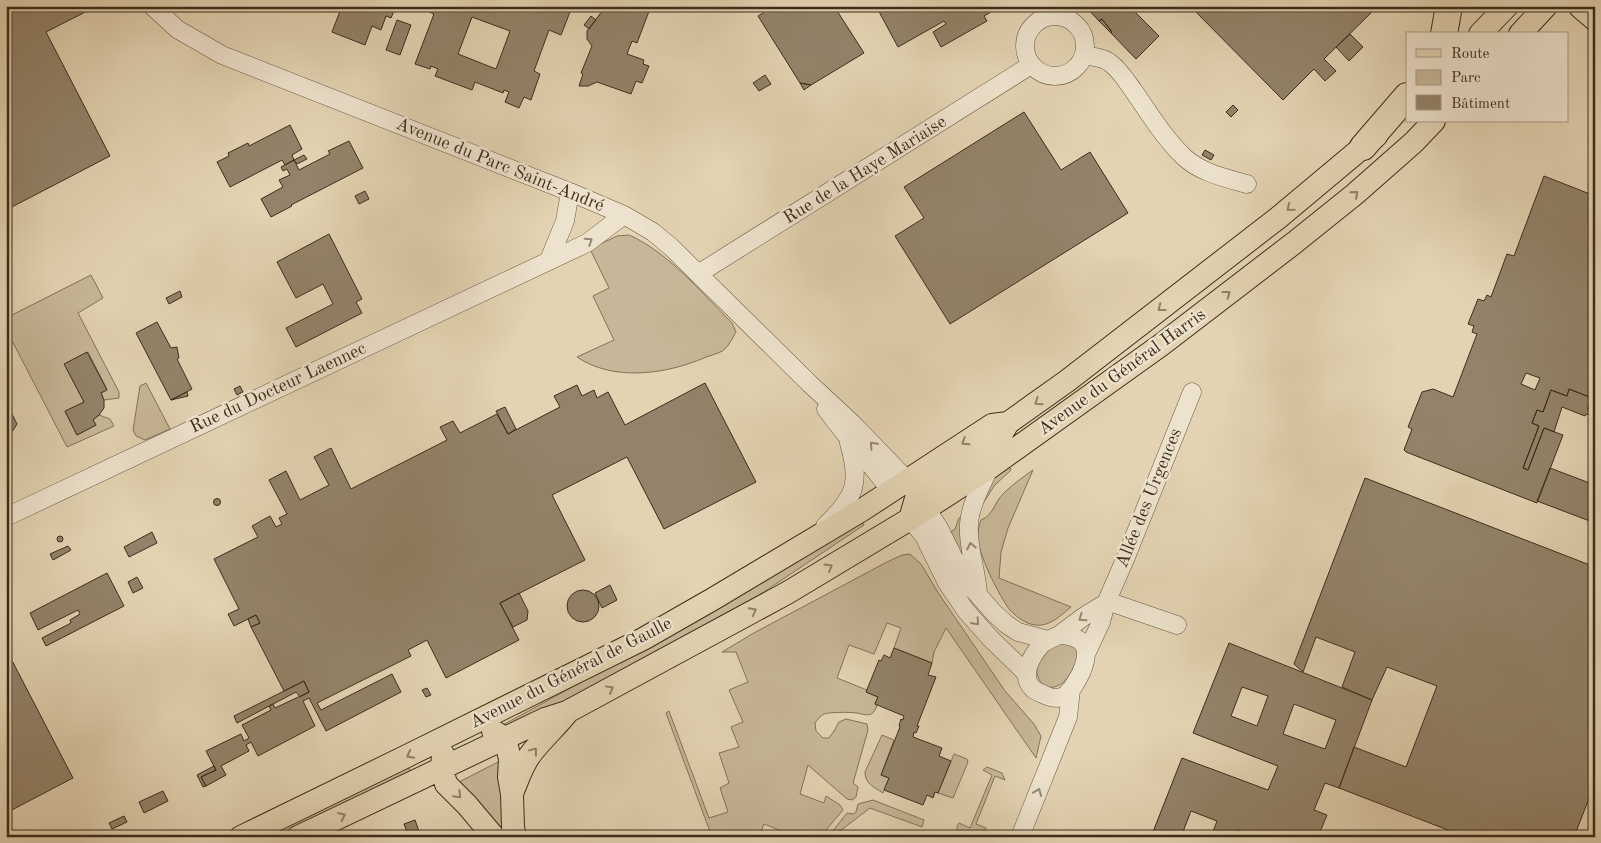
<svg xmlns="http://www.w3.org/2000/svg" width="1601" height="843" viewBox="0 0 1601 843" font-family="'Old Standard TT',serif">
  <rect width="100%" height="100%" fill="#e3d3b2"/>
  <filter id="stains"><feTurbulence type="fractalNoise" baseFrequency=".004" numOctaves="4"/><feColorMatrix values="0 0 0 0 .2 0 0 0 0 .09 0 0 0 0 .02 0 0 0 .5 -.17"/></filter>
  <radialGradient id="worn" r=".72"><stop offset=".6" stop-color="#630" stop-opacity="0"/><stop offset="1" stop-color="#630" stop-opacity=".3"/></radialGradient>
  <path fill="#c7b798" stroke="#82725a" d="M629,235c39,17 73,58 103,88l4,9c-3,5 -6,12 -11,17 -4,4 -14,6 -21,9 -38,16 -90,24 -127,-1l37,-17 -21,-44 16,-8 -19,-39 27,-13z
    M91,275l12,23 -25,15 41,79v6l-15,2 -3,-7 6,-4 -19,-37 -23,12 19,38 -19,10 12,23 19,-10 -3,-5 6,-5 11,4 4,7 -47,21 -61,-118v-11z
    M146,383l24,46 -25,11 -9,-4 -3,-6 7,-44z
    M1008,464l3,6 -17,16 -12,19 11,-28z
    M1033,470l-25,58 -7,24 -2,26 72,29c-10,8 -21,20 -36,18 -9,-1 -20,-9 -26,-16 -11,-16 -25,-44 -30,-63 -3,-8 -1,-17 2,-26 13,-5 13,-18 23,-27 9,-9 19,-16 29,-23z
    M962,516l5,51 -16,-35 4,-3 4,-11z
    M861,520l3,5 -136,91 -222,115 -7,-4c123,-66 243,-136 362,-207z
    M910,554l11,10 18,30 66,97 29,33 7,12 -5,22 -90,-130 -12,24 -2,11 -38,-15 7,-20 -14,-5 -13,31 -25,-9 -12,33 30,12 -1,2 12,5 -3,7 2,2c-5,12 -10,9 -20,7 -7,-1 -28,-1 -33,1 -4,2 -6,5 -9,9l1,8 7,7h6l5,-7 5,-9 7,-3 21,5 1,6 -15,53 5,4 -2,10 -4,3 -5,-1 -39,-34 -8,29 24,9 2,-7 14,9 3,5 -23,27h-23l-33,-13 -5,13h-47l-46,-124 3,-2 40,107 19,-6 -8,-24 9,-5 -10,-30 20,-6 -8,-20 12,-5 -14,-32 19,-8 -12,-30h-14l30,-18 135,-72 15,-7z
    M1060,643l15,1c1,3 3,8 3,11 0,4 -2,8 -4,11 -13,33 -44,26 -36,-9l16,-12z
    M882,735l12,5 -13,35 8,3 -6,15c-9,-6 -18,-9 -18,-21z
    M954,754l13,5 1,3 -15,36 -15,-5z
    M504,759l-1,75 -46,-51z
    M987,767l15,6 3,7 -10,-4 -19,48 10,4 -3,9h-17l-9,-4v-7l2,-3 11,5 22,-53 -9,-5z
    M409,768l4,8 -130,61h-25l99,-49z
    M873,800l51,20 -2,7 -52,-19 -38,29h-4l19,-24 6,1 3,-2 2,-8z"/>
  <path fill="#93836a" stroke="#3d2d1b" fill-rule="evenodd" d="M6,6h91l-51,26 64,124 -104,54z
    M342,6h54l-5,12 -5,-2 -5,14 -9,-4 -7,19 -33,-13z
    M414,6h109l4,2 1,-2h28l14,6 -9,23 -12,-5 -15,41 6,3 -9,26 -7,-3 -5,11 -14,-6 4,-10 -5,-2 -1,3 -28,-11 -3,8 -37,-14 3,-7 -7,-3 -1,3 -15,-5 19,-50zM472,17l38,14 -14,38 -38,-15z
    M606,6h45l-14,37 -5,-2 -5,13 17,6 -1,4 6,2 -7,17 -6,-2 -5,13 -34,-12 -9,4h-9l4,-12 -2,-1 11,-27 -5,-7v-8z
    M766,6h68l30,47 -53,32 -11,-2 -42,-67 10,-6z
    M876,6h111l4,6 -7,4 3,5 -46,26 -8,-15 13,-8 -2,-3 -46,26z
    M1085,6h48l-2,2 28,28 -23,23 -25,-26 1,-1 -10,-13 -3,2z
    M1160,6h12l-7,6z
    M1190,6h188l-54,53 12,12 -11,10 -11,-12 -31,31z
    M591,16l5,4 -7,9 -5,-4z
    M1102,19l10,13 -1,1 -12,-12z
    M397,20l14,5 -11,30 -14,-5z
    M1350,34l13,13 -14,14 -13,-14z
    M765,75l6,9 -12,7 -6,-8z
    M800,83l6,1 5,1 -7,5z
    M1233,105l5,5 -7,7 -5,-5z
    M1024,112l37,58 29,-18 38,61 -178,111 -55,-88 29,-18 -20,-31z
    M290,125l12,24 -10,6 2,5 -9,5 -3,-5 -52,27 -13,-25 12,-6 -1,-3 20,-10 1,3z
    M349,141l14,27 -72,37 1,1 -21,11 -10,-18 22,-12 -4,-7 11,-5 -3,-6 -4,2 -2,-4 13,-7 5,10 31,-16 -2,-3z
    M1205,150l9,5 -3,5 -9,-5z
    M304,155l3,4 -10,5 -3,-4z
    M1544,176l51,20v209l-3,6 -4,-2 4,-11 -23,-9 -2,7 -16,-6 -8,22 -6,-2 -5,13 7,3 -16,42 5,2 16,-42 19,7 -26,68 -131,-51 -2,-2 8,-21 -4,-2 14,-35 11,-3 20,8 24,-63 -5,-2 2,-6 -6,-2 10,-25 6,2 3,-6 4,2 16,-43 7,2zM1526,373l14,5 -5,12 -14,-6z
    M365,191l4,8 -10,5 -4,-8z
    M329,234l33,65 -6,3 6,11 -66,34 -10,-19 47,-24 -10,-20 -27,14 -19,-36z
    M180,291l2,6 -13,7 -3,-6z
    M157,322l14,26 6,-1 2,11 -2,1 15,30 -21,11 -35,-67z
    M87,352l20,38 -6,3 3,7v8l-5,7 -6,5 3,5 -19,10 -12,-24 19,-9 -20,-38z
    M705,383l51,99 -92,47 -37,-72 -75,38 33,65 -85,43 19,37 -73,38 -19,-38 -19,10 3,6 -94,47 4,7 71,-36 9,18 -75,39 -17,-33 -6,3 12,25 -57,30 -7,-14 -5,3 3,6 -28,15 5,9 -20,11 -5,-9 15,-7 -10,-19 35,-17 3,7 5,-3 -7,-13 29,-15 -2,-4 4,-2 2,4 34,-16 -5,-11 -20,10 -33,-64 9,-4 -4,-8 -22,11 -6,-12 11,-5 -25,-50 44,-22 -6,-11 18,-10 6,11 6,-3 -3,-6 8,-4 -18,-34 17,-9 14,29 29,-15 -15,-28 17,-9 20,41 96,-49 -7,-13 13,-6 7,12 37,-19 11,20 52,-27 -6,-11 23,-11 5,11 12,-6 3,8 11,-6 17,33z
    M240,386l3,6 -6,3 -3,-6z
    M1569,389l23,9 -4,11 4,2 -1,4 -5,-1 -1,2 -23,-9 -8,25 -10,-4 -16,42 -5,-2 16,-42 -7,-3 5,-13 6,2 8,-22 16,6z
    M187,392l1,4 -17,4z
    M505,407l11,22 -8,5 -12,-23z
    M6,410h4l7,14 -5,8h-6z
    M1550,468l45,17v38l-58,-22z
    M1365,478l230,89v216l-21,54h-108l-127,-49 15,-41 52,20 31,-81 -50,-19 -15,33 -30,-13 13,-35 -39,-15 -13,35 -9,-8z
    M213.5 502a3.5 3.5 0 1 1 7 0a3.5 3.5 0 1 1-7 0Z
    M152,532l5,11 -28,14 -5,-10z
    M57 539a3 3 0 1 1 6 0a3 3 0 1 1-6 0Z
    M68,546l3,4 -18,10 -3,-6z
    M107,573l17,33 -78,40 -4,-8 29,-15 -1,-3 10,-6 -2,-4 -40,20 -8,-17z
    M137,577l6,11 -10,5 -5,-11z
    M610,585l7,15 -15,8 -7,-15z
    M567 606a16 16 0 1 1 32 0a16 16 0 1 1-32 0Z
    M519,593l9,18 -1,9 -14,7 -13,-24z
    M256,615l4,8 -9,4 -3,-8z
    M1229,643l143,57 -33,88 -14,-5 -11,27 13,5 -9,22h-61l-20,-7 -2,7h-24l6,-16 -26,-10 -10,26h-30l31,-79 86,32 10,-24 -85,-33zM1242,687l26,9 -11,30 -26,-10zM1294,704l42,16 -11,29 -42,-15z
    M894,648l38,15 -4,12 8,2 -19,49h2l-3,7 -2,-1 -1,5 29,11 -3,8 12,5 -13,32 -3,-1 -2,6 -6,-3 -4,10 -39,-15 5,-12 -8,-3 19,-48 -1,-1 2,-7 2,1 1,-4 -29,-12 3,-7 -12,-5 13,-32 2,1 3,-6 6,3z
    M6,649l67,129 -67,35z
    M304,681l5,11 -9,5 -4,-5 -59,31 -3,-7z
    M427,688l4,7 -5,2 -4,-7z
    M214,766l2,4 -15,7 5,9 -3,1 -6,-12z
    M163,791l5,10 -24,12 -5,-11z
    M124,816l3,6 -15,7 -3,-6z
    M415,820l6,17h-12l-5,-13z"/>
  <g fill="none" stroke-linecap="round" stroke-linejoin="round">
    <defs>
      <path id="minor" d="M152,6l25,23 45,26 348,137 54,23 29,17 18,15 139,137 42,39 55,57 32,48 25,51 30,34 12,11 12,8 30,8
        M1025 46a30 30 0 1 1 60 0a30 30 0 1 1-60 0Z
        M1083,56c9,0 18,1 26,6 10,7 17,18 24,28 16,23 31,48 51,67 17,16 42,21 63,27
        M549,260l16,-39 5,-29
        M698,274l333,-209
        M826,409c21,29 44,54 65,82
        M6,517l581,-274 37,-28
        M910,519l14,17 23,47 19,28 24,27 36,35
        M825,526c30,-29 36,-42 24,-83
        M978,594c-1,-23 -11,-47 -9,-70 1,-19 13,-39 20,-56
        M1107,601l70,24
        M1059,635c28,1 32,15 22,38 -5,9 -10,20 -19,24 -6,2 -10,1 -15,-1 -4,-2 -10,-4 -14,-7 -14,-13 -1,-34 9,-45 5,-4 11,-6 17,-9z
        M1059,635l27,-20 20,-12
        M1087,652l14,-30 5,-19 20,-46 66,-165
        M1020,837l48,-120 3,-27"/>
      <path id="major" d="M1480,34l27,-28
        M1520,34l26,-28
        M910,519l7,-24 31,-20 51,-37 9,-15 59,-42 211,-163 98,-82
        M493,731l12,7 5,21 -1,18 3,17 1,33 2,10
        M443,754l-1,14 4,16 21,21 27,32
        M513,791c5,-12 9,-25 17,-36 11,-15 25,-27 37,-42
        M241,837l166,-81 236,-117 70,-40 149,-89 130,-85 16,-2
        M298,837l247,-118 22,-7 220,-119 123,-74 79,-51 172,-123 133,-102 61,-49 59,-52 20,-21"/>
      <path id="highway" d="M1582,6l13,11
        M1444,34l5,-28
        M1363,147l44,-51"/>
    </defs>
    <use href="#minor" stroke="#665641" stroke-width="19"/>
    <use href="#major" stroke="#3d2d1b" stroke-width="24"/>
    <use href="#highway" stroke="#3d2d1b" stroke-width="28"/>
    <use href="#minor" stroke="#ede2cd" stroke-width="18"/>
    <use href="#major" stroke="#e3d3b2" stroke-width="22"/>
    <use href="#highway" stroke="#e3d3b2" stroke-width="26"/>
  </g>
  <defs><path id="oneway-chevron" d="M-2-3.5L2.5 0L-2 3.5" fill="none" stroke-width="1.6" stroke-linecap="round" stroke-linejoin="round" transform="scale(1.25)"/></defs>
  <g stroke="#908066">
    <use href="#oneway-chevron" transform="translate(1355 194) rotate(-41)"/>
    <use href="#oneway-chevron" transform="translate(1290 208) rotate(140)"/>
    <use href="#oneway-chevron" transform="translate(1227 294) rotate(-37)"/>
    <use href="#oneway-chevron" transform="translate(1161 308) rotate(142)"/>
    <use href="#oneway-chevron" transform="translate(1038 402) rotate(145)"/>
    <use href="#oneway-chevron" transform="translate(965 442) rotate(147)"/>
    <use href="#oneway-chevron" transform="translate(829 567) rotate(-31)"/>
    <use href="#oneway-chevron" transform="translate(753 611) rotate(-28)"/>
    <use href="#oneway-chevron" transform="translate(610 689) rotate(-29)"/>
    <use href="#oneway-chevron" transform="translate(534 751) rotate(-53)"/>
    <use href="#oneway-chevron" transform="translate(410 755) rotate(153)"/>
    <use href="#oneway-chevron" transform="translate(458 795) rotate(45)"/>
    <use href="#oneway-chevron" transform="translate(342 816) rotate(-25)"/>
  </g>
  <g stroke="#958874">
    <use href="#oneway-chevron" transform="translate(589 241) rotate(-33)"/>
    <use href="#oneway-chevron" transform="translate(873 445) rotate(-133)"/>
    <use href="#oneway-chevron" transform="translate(971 546) rotate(-101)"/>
    <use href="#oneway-chevron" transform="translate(1082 618) rotate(145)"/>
    <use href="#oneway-chevron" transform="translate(976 622) rotate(49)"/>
    <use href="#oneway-chevron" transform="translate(1038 792) rotate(-68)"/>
  </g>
  <g text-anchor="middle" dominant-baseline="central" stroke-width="5" stroke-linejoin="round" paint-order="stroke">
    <g font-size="18" fill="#3d2d1b" stroke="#ede2cd">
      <text transform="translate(500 165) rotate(22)">Avenue du Parc Saint-André</text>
      <text transform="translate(865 170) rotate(-32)">Rue de la Haye Mariaise</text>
      <text transform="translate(1122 372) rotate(-36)">Avenue du Général Harris</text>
      <text transform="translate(278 388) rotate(-25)">Rue du Docteur Laennec</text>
      <text transform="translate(1149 498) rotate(-68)">Allée des Urgences</text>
      <text transform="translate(571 673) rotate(-27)">Avenue du Général de Gaulle</text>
    </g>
  </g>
  <rect width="1601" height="843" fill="none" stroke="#e3d3b2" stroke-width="25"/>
  <rect x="8" y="8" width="1586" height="828" fill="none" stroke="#3d2d1b" stroke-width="2.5"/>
  <rect x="12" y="12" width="1576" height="818" fill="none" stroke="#3d2d1b"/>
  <rect x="1406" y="32" width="162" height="90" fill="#ede2cd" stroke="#a79a86"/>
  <rect x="1416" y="49" width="25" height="8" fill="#e3d3b2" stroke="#a79a86"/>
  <text x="1451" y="58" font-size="15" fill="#3d2d1b">Route</text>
  <rect x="1416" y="70" width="25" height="15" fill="#c7b798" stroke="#a79a86"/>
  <text x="1451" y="82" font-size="15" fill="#3d2d1b">Parc</text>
  <rect x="1416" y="95" width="25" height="15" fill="#93836a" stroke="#a79a86"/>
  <text x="1451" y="108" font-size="15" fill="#3d2d1b">Bâtiment</text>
  <rect width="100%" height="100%" filter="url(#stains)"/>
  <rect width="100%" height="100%" fill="url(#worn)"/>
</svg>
